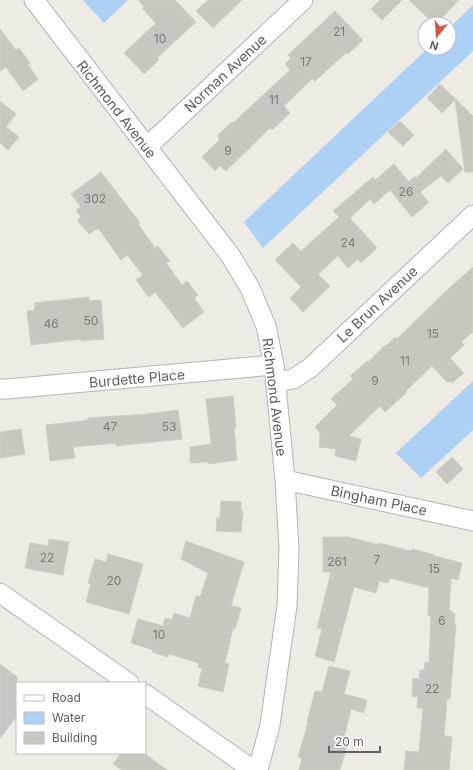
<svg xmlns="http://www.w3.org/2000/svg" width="473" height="770" viewBox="0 0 473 770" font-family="Inter,sans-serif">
  <rect width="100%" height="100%" fill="#edebe4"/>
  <path fill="#acd1f5" d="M83,0h45l-24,23z
    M473,5v46l-210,197 -19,-26 184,-174h21v-20z
    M473,381v49l-52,48 -25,-25z"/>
  <path fill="#c8c6c1" stroke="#d1cdc3" d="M138,0h37l21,22 -39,36 2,2 -15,14 -20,-21 32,-30 -14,-15 2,-1z
    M208,0h34l-29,28 -17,-17z
    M380,0h22l-20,20 -11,-11z
    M409,0h50l-23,24h-2z
    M335,11l28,29 -15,14 -2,-1 -31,28 -3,-2 -28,27 6,7 -18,17 -2,-2 -44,43 -6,-5 -5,5 -13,-14 18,-18 -3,-3 15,-14 1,1 57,-53 -5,-6 6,-6 -3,-3z
    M0,29l16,21 3,-2 11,15 -2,2 10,14 -15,12 -17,-24 -6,4z
    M440,84l33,32v56h-8l-10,-72 -13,13 -15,-15z
    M0,101l16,13 -10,13 13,10 -11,13 -8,-7z
    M400,121l14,14 -11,11 -15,-14z
    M446,149l17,20 -15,14 -7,-7 -21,16 9,10 -17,15 -22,-27 -16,14 -4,-5 -20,19 27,30 -16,15 -3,-4 -10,9 -10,-12 -20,18 12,12 -27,26 -13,-14 11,-11 -26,-27 18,-17 8,8 38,-34 -6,-6 40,-34 2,3 19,-16 15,18 6,-6 1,2z
    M101,172l39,51 -2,1 17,24 3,-2 12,15 -4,2 16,22 5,-4 11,14 -4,3 10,14 -21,16 -28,-36 -6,5 -13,-17 7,-5 -16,-20 -6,5 -23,-32 -9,6 -12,-14 4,-3 -5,-7 5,-3 -10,-13z
    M473,267v65l-12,10 3,3 -14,13 14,15 -12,10 -2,-2 -2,2 -16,-17 -25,24 -1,3 -21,19 -5,-6 -31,30 12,3 -5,22 -21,-5 1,-7 -17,-2 1,-14 -5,-6 22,-22 -6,-6 22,-20 -3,-3 17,-15 1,1 17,-17 1,1 9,-9 2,2 49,-48z
    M89,297v4l12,-1 3,39 -23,2v-2l-50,6 -4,-34 8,-1 -1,-7z
    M233,396l3,31h-2l3,33 -29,4v-2l-18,1v-16l21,-3 -5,-45z
    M178,410l4,29 -66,7v-3l-43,4 2,11 -25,3 -4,-36 37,-4 5,-1v-2l59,-4z
    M21,429l4,25 -25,4v-26z
    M452,457l11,12 -16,15 -11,-12z
    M221,501l20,1v9h2l-2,21 -25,-1 1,-14 3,1z
    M323,537h25l31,8v-2l32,8 1,-2 23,6 -1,1 28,7 -4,17 -7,-2 -2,32 3,1v2h3l-1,11h2l-6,75h-3l-3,37 8,1 -3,33h-45l2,-19 13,1 4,-44h-6l1,-11 -6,-1 1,-18 6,1 1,-9h4l1,-8 4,1 2,-47h-3l1,-28 -39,-10 -2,5 -9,-2 -3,12 -22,-6 -20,75 -19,-6 7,-27 -5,-1 14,-56h-8z
    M49,539l20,3 -6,33 -38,-7 5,-25 18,3z
    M186,541l58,21 -13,44 10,2 -6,21 -2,-1 -8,35 4,1 -6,28 -25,-6 4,-18 -4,-1 1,-4 -30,-9 -1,3 -16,-5 1,-2 -22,-7 7,-24 25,7 2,-8 7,2 2,-7 16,5 6,-22 4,1 8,-24 -27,-14z
    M108,554l35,10 -14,50 -43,-12 5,-18 -3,-1 7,-24 11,3z
    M0,664l17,13v39l-17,22z
    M329,666l21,5 -6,23 23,6 -3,13 -13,-4 -7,28 5,2 -9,31h-41l3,-12 -4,-1 10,-35h-1l8,-31 7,1z
    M121,753h23l23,17h-45l-9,-6z"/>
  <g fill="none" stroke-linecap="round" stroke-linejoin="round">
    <defs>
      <path id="street" d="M34,0l196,255 20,33 16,38 8,39 11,115 4,69 -2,57 -17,119 -12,45
        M147,147l156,-147
        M275,382l18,-3 17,-11 163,-153
        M0,389h7l267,-24
        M285,480l188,41
        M0,593l129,90
        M145,694l108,76"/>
    </defs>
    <use href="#street" stroke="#b1b4b8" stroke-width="21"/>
    <use href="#street" stroke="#fff" stroke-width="19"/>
  </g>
  <g text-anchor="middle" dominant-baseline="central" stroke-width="3" stroke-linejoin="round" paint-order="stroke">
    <g font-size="12" fill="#77797a">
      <text x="339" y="31">21</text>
      <text x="160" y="38">10</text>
      <text x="306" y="61">17</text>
      <text x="274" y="99">11</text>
      <text x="228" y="150">9</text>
      <text x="406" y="191">26</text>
      <text x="95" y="198">302</text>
      <text x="348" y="242">24</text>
      <text x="91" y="320">50</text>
      <text x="51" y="323">46</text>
      <text x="433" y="333">15</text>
      <text x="405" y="360">11</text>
      <text x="375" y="380">9</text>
      <text x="110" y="426">47</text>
      <text x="169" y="426">53</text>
      <text x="47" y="557">22</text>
      <text x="377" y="559">7</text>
      <text x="337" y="561">261</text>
      <text x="434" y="568">15</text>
      <text x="114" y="580">20</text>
      <text x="442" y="620">6</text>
      <text x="159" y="634">10</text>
      <text x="432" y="688">22</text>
    </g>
    <g font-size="14" fill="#5c5f63" stroke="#fff">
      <text transform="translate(225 73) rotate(-43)">Norman Avenue</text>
      <text transform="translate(117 109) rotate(52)">Richmond Avenue</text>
      <text transform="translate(377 304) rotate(-43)">Le Brun Avenue</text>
      <text transform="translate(137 378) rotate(-5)">Burdette Place</text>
      <text transform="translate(275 397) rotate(83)">Richmond Avenue</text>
      <text transform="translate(379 500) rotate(12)">Bingham Place</text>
    </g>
  </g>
  <rect x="16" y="682" width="130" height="72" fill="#ffffff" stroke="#bebfc1"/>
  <rect x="24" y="695" width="20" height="6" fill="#ffffff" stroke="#bebfc1"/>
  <text x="52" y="702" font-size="12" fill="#5c5f63">Road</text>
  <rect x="24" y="712" width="20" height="12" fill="#acd1f5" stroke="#bebfc1"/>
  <text x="52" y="722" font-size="12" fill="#5c5f63">Water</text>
  <rect x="24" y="732" width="20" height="12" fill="#c8c6c1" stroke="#bebfc1"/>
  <text x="52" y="742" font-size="12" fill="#5c5f63">Building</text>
  <g transform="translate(437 36) rotate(197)"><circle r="19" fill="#ffffff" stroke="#bebfc1"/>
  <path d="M0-3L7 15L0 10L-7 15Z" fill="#d65541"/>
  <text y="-6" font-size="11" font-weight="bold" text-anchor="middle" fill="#5c5f63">N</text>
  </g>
  <path d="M329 746v6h51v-6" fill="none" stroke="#5c5f63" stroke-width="2"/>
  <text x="335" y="746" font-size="12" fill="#5c5f63" stroke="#ffffff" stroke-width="3" paint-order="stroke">20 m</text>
</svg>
